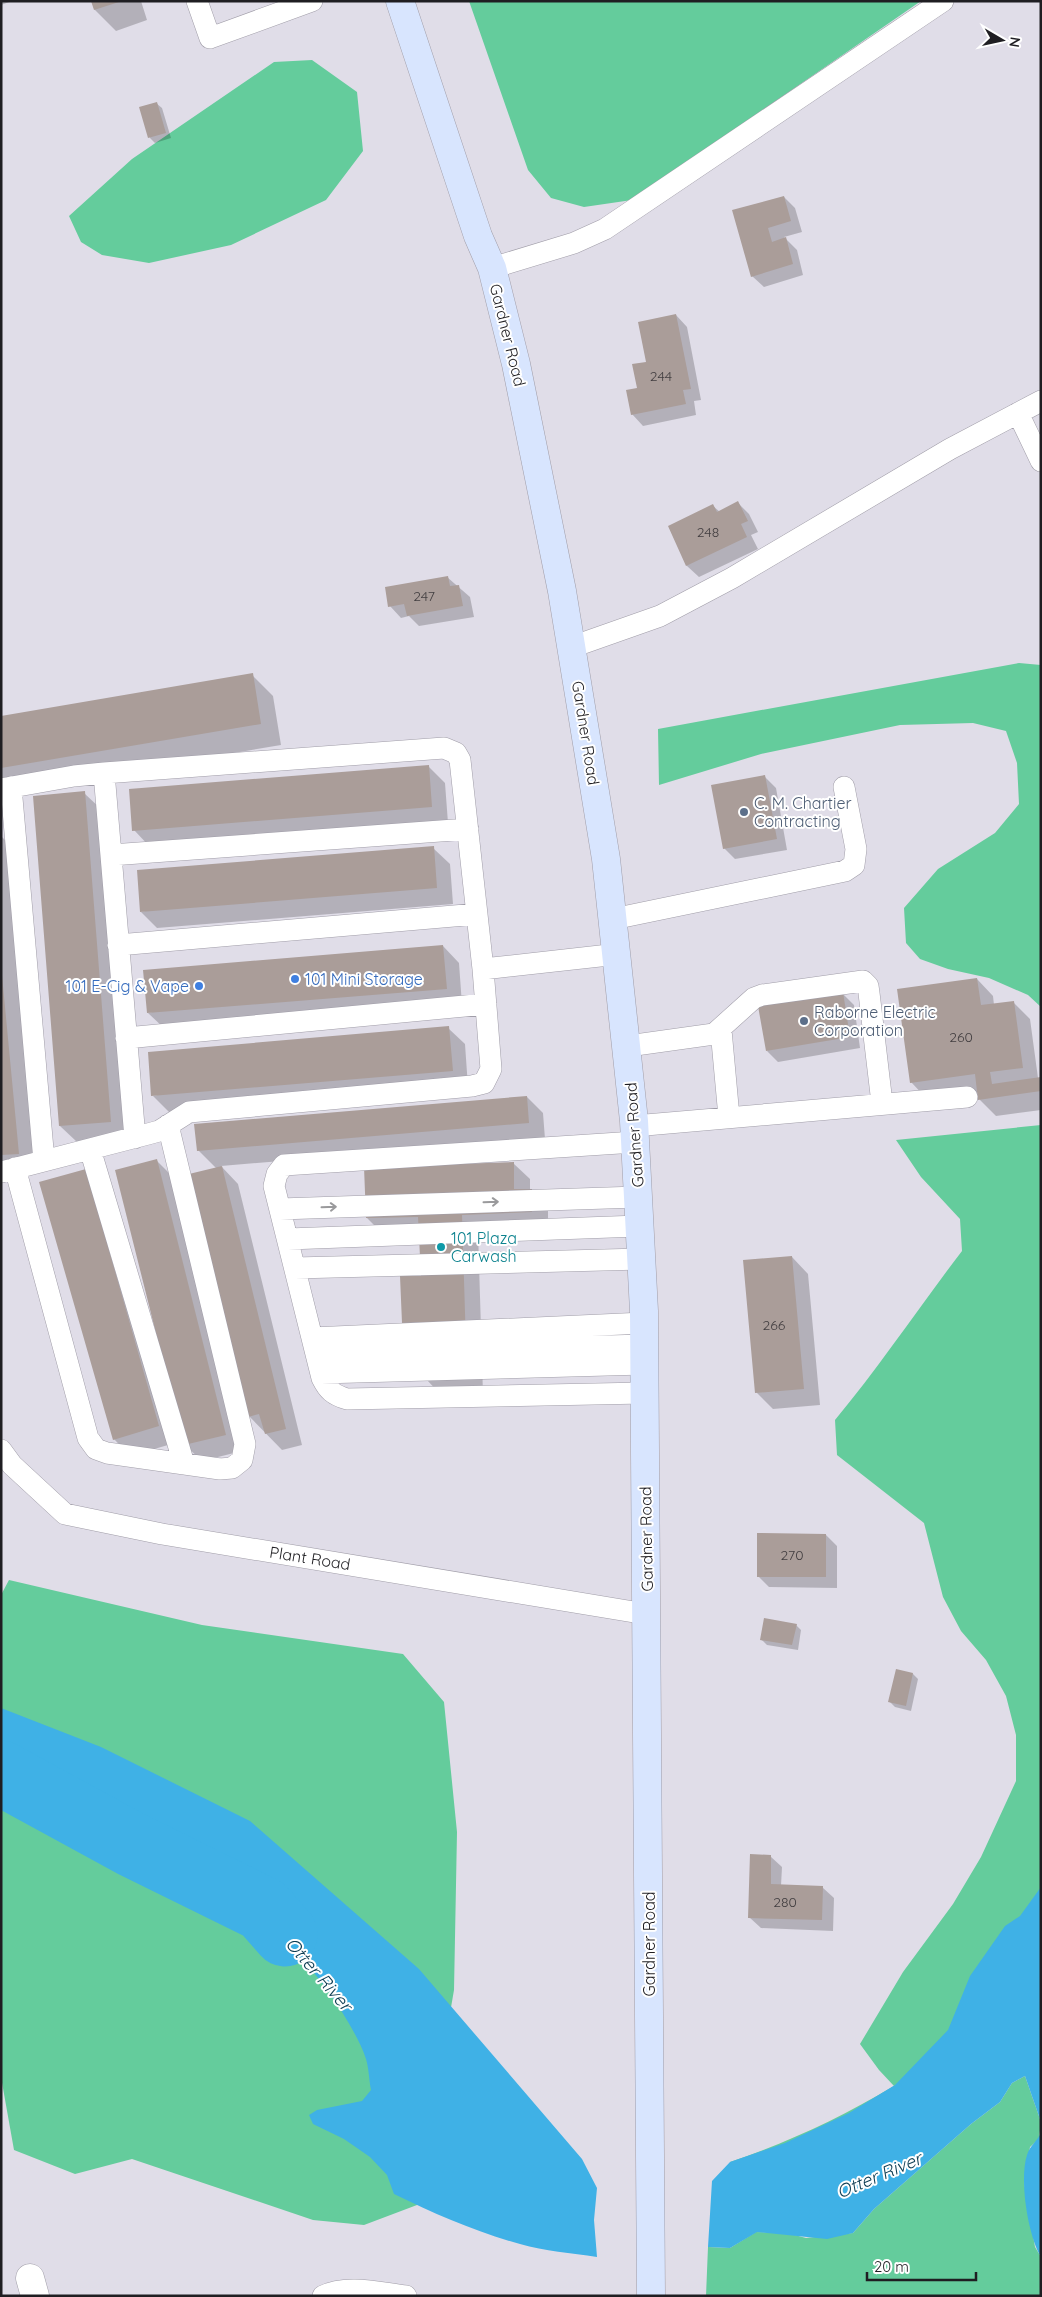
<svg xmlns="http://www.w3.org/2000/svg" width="1042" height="2297" viewBox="0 0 1042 2297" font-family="Quicksand,sans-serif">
  <rect width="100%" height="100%" fill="#e0dde8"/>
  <path fill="#64cc9c" d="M469,1h452l-289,199 -48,7 -33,-9 -23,-28z
    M312,60l45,32 6,59 -37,49 -95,45 -82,18 -47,-8 -21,-13 -12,-26 63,-57 142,-97z
    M1019,663l22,2v342l-13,-12 -39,-17 -41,-9 -28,-10 -14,-16 -2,-35 34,-39 57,-36 24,-29 -2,-41 -11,-32 -33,-8 -73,2 -139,29 -102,31 -1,-56z
    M1041,1125v857l-177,188 -134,-8c59,-20 110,-44 164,-76l-15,-16 -19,-26 43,-72 50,-68 28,-47 35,-76v-46l-10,-39 -20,-36 -25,-29 -18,-34 -19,-74 -87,-68 -2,-35c45,-54 84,-113 127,-169l-2,-32 -39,-42 -25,-37z
    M9,1580l193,45 201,29 41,48 13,130 -3,158 -37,215 -53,20 -51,-5 -181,-61 -57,15 -61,-24 -13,-73v-482z
    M1025,2076l16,46 -2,17 -9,8 -6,35 11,65 6,10v39h-335l2,-49 22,1 26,-16 31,1 19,5 47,-5 21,-24 97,-85 29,-22 12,-19z"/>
  <path fill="#3fb1e6" d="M1,1708l100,39 149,74 169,148 163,190 15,29 -3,32 3,37c-26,-4 -52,-6 -77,-13 -44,-12 -85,-30 -126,-50l-7,-19 -17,-18 -26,-18 -31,-15 -4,-9 8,-5 45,-9 9,-11c-2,-10 -2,-21 -5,-31 -5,-16 -15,-32 -24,-47 -56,-92 -145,-141 -239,-188 -14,7 -29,8 -42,18l-11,-7 1,-8 -15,-13 2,-12 -6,-8 -31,-15z
    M1041,1887v235l-16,-46 -13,7 -12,19 -29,22 -97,85 -21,24 -26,6 -70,-7 -27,16 -22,-1 4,-66 18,-19 55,-19 64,-30 46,-28 53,-55 22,-54 35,-50 15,-10z
    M1041,2132v125c-13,-22 -22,-77 -14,-102 3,-10 11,-14 14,-23z"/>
  <path fill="#0003" d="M1,1h11l-11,4z
    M92,1h49l6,19 -31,11 -21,-21z
    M156,103l6,5 9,30 -16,5 -5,-5 -10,-30z
    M784,197l11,11 7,24 -18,5 13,13 6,25 -39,12 -12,-11 -18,-65z
    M676,315l11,12 14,73 -7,1 2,14 -53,11 -11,-12 15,-51z
    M738,503l11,11 9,18 -7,3 7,14 -59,28 -12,-11 -18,-39 44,-21 7,6z
    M447,577l23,20 4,20 -55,9 -10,-10 -8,2 -11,-12z
    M252,675l21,21 8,49 -280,47v-74z
    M428,766l17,17 3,40 -298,24 -16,-17z
    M764,776l12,12 11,62 -52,9 -11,-11z
    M84,793l17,16 25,329 -49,4 -17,-16z
    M1,836l5,5 29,329 -34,3z
    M433,848l17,16 3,40 -296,24 -16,-16z
    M443,946l16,17 3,42 -297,24 -17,-16z
    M977,979l16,17 1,9 19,-3 17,17 8,59h3v32l-45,6 -16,-16 -1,-8 -52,7 -16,-17z
    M842,993l12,12 6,43 -82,14 -11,-11z
    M448,1028l17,16 3,43 -299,25 -16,-16z
    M527,1097l16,16 2,26 -324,27 17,18 64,261 -20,5 -33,-34 -33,-248 -18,-18z
    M156,1160l17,17 69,274 -40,10 -17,-16z
    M513,1163l17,16v11l18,17v21l-70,3 5,163 -41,2 -16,-17 -6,-41 -17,-16 20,-45 -3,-44 -37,1 -16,-16z
    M86,1170l89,273 -45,13 -16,-17z
    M792,1257l16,17 12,131 -47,4 -17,-17z
    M826,1535l11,11v42l-68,-1 -11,-11z
    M796,1625l5,5 -3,20 -31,-5 -5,-5z
    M897,1670l16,4 5,5 -7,32 -16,-4 -6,-6z
    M770,1856l12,11 -1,19 41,1 12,11 -1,33 -72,-3 -12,-11z"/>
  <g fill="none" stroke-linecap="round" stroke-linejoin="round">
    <path stroke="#3fb1e6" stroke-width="65" d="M1,1773l130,71 132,65 22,25"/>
  </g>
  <path fill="#aa9d99" d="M91,1h28v1l-25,8z
    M157,102l9,31 -18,5 -9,-31z
    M784,196l7,25 -23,7 4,14 14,-5 7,27 -42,13 -19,-67z
    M676,314l15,75 -8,1 3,14 -55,11 -5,-25 11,-2 -5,-24 14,-2 -8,-40z
    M738,501l10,20 -7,3 6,13 -61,29 -18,-40 45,-22 4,8z
    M448,576l2,10 9,-1 4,21 -56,10 -3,-12 -16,3 -3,-20z
    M253,673l8,51 -260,44v-52z
    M429,765l3,42 -300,24 -3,-42z
    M765,775l12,64 -54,10 -12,-64z
    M85,791l26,331 -52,4 -26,-330z
    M434,846l3,42 -297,24 -3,-42z
    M443,945l4,44 -300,24 -4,-43z
    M1,965l18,189 -18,1z
    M977,978l4,27 33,-4 9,67 -33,4 2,12 49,-7v14l-63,9 -3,-26 -65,9 -13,-94z
    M843,992l7,45 -84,14 -8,-45z
    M449,1026l4,45 -302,25 -3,-44z
    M527,1096l2,27 -332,28 -3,-27z
    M157,1159l69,276 -42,10 -69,-275z
    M514,1162v27h18v23l-70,3 5,163 -43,2 -1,-58 -21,1 -2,-47h21l-3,-59 -52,1 -2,-51z
    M222,1166l64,263 -21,5 -6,-20 -11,3 -59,-243z
    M86,1169l73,257 -46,14 -74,-258z
    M792,1256l12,133 -49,4 -12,-133z
    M757,1533l69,1v43h-69z
    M764,1618l33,6 -5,21 -32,-5z
    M896,1669l17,4 -7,33 -18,-4z
    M750,1854l21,1v29l52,2 -1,34 -74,-2z"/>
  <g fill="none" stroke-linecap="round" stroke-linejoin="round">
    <defs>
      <path id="service" d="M197,1l13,37 102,-37
        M492,268l82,-25 31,-14 338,-228
        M1018,413l23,48
        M572,647l88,-31 72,-38 218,-129 91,-48
        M104,773l31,365
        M11,787l33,374
        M1,789l73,-13 30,-3 340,-25 12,5 4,7 23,209 8,100 -7,14 -12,3 -283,26 -30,19 -11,3 -147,38
        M111,855l357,-26
        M613,919l232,-48 9,-6 2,-16 -12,-62
        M118,945l359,-31
        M483,969l135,-15
        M721,1030l8,87
        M126,1038l360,-34
        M628,1046l86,-12 40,-36 8,-3 101,-14 5,5 1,7 13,110
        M634,1126l333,-29
        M635,1142l-351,23 -7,9 -3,12 48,192c6,12 11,17 25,21l297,-6
        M90,1149l94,315
        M15,1168l73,270 8,11 11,4 113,16 12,-1 10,-8 3,-16 -77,-319
        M280,1209l358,-12
        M288,1239l351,-13
        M295,1268l347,-9
        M312,1338l332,-15
        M316,1354l328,-9
        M321,1373l323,-9
        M1,1450l11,15 53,49 97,20 484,80
        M323,2296c24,-12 57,-3 83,0"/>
      <path id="minor" d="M30,2278l5,18"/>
      <path id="secondary" d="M400,1l78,235 14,32 24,96 46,227 44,268 28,262 10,190 7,985"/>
    </defs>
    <use href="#service" stroke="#a09da8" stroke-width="22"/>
    <use href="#minor" stroke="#a09da8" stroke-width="29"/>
    <use href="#secondary" stroke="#a09da8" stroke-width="29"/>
    <use href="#service" stroke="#fff" stroke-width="21"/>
    <use href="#minor" stroke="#fff" stroke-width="28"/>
    <use href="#secondary" stroke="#d8e5fe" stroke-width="28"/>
  </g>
  <defs><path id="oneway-shaft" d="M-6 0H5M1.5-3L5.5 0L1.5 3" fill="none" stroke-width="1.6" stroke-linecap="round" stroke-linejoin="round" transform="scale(1.25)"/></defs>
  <g stroke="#9a9a9c">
    <use href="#oneway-shaft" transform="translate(491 1202) rotate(-2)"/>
    <use href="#oneway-shaft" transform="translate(329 1207) rotate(-2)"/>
  </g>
  <g fill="#5c6f8a" stroke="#fff" stroke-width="2">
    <circle cx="744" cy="812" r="5"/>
    <circle cx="804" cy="1021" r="5"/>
  </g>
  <g fill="#3f7fe0" stroke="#fff" stroke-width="2">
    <circle cx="295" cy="979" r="5"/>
    <circle cx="199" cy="986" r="5"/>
  </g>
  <circle fill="#0f9aa8" stroke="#fff" stroke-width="2" cx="441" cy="1247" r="5"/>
  <g text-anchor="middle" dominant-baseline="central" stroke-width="4" stroke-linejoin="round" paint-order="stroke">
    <g font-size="14" fill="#423e40">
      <text x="661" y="376">244</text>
      <text x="708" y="532">248</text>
      <text x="424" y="596">247</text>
      <text x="961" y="1037">260</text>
      <text x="774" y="1325">266</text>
      <text x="792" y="1555">270</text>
      <text x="785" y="1902">280</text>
    </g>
    <g font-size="16" fill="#1f1e22" stroke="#fff">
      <text transform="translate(508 335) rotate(76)">Gardner Road</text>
      <text transform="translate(586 733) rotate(81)">Gardner Road</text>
      <text transform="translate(634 1135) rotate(-94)">Gardner Road</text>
      <text transform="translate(646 1539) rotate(-91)">Gardner Road</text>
      <text transform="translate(310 1558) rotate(9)">Plant Road</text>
      <text transform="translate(649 1944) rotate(-90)">Gardner Road</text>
    </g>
    <g font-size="16" fill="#4e5e75" stroke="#fff" text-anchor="start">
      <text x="754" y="803">C. M. Chartier<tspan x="754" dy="18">Contracting</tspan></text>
      <text x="814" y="1012">Raborne Electric<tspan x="814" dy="18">Corporation</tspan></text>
    </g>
    <g font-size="16" fill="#366cbe" stroke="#fff" text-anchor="start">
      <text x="305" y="979">101 Mini Storage</text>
      <text x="189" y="986" text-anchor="end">101 E-Cig &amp; Vape</text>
    </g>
    <g font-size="16" fill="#0d838f" stroke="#fff" text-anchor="start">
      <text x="451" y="1238">101 Plaza<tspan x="451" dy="18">Carwash</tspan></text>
    </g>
    <g font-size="18" font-style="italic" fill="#0d3d53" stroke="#fff">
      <text transform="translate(319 1974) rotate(49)">Otter River</text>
      <text transform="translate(879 2175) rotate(-23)">Otter River</text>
    </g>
  </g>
  <rect width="1042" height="2297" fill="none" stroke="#1f1e22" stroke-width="5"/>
  <g transform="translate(1002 40) rotate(99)" stroke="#ffffff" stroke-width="4" paint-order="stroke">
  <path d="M0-4L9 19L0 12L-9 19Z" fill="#1f1e22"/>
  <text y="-8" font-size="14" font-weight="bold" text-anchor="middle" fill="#1f1e22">N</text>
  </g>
  <path d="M867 2272v8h109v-8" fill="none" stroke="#1f1e22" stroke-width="2.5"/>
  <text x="874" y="2272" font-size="15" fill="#1f1e22" stroke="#ffffff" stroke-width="4" paint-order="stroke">20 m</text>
</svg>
